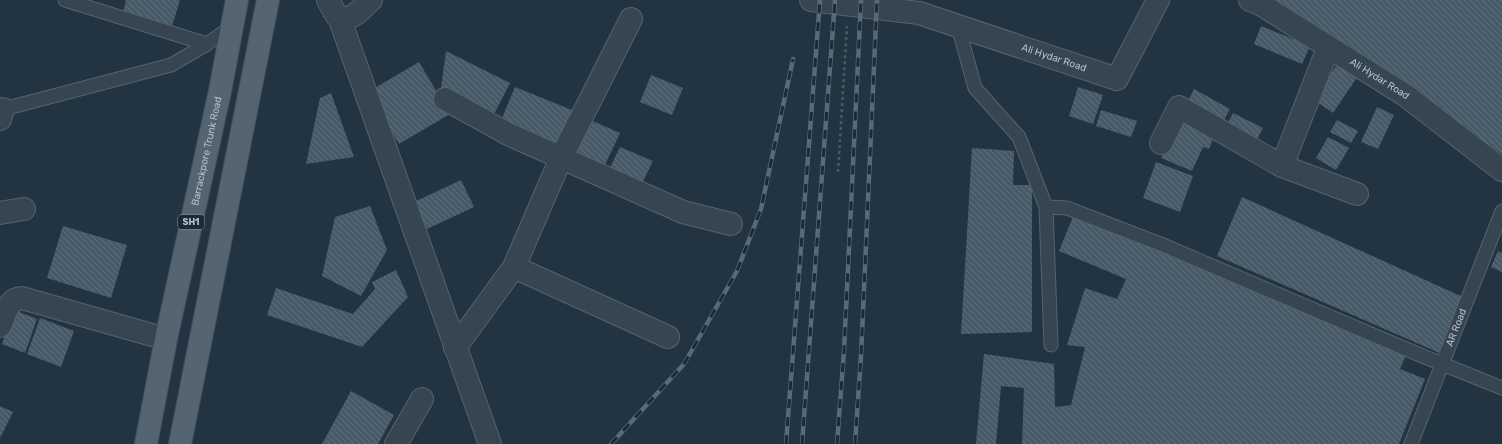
<svg xmlns="http://www.w3.org/2000/svg" width="1502" height="444" viewBox="0 0 1502 444" font-family="Rubik,sans-serif">
  <defs>
    <pattern id="building-back-hatch" width="6" height="6" patternUnits="userSpaceOnUse"><rect width="6" height="6" fill="#465a67"/><path d="M-1 5l2 2M0 0l6 6M5-1l2 2" fill="none" stroke="#5e707b"/></pattern>
  </defs>
  <rect width="100%" height="100%" fill="#223441"/>
  <path fill="url(#building-back-hatch)" d="M126,0h54l-8,26 -49,-13z
    M1274,0h228v154z
    M1261,26l49,20 -8,18 -48,-20z
    M446,51l64,32 -18,35 -51,-30z
    M419,62l31,52 -51,30 -31,-52z
    M1338,63l20,13 -25,37 -20,-14z
    M651,75l32,13 -11,27 -32,-13z
    M515,87l57,23 -15,38 -58,-23z
    M1078,87l25,8 -10,29 -24,-8z
    M1194,89l36,20 -8,15 -36,-19z
    M331,93l23,64 -48,7 14,-66z
    M1377,107l17,8 -16,34 -17,-7z
    M1101,110l36,11 -6,16 -35,-11z
    M1233,113l30,15 -9,17 -30,-15z
    M1179,115l37,16 -7,18 -6,-2 -11,24 -31,-13z
    M586,118l34,15 -16,34 -34,-16z
    M1337,120l21,11 -7,12 -21,-11z
    M1328,137l21,11 -13,22 -20,-12z
    M620,147l33,14 -14,28 -32,-15z
    M972,148l42,3 -1,34h19v147l-71,2z
    M1156,162l37,14 -13,36 -37,-14z
    M461,180l13,27 -47,22 -13,-27z
    M1242,197l221,100 -21,57 -225,-98z
    M370,206l17,44 -26,46 -39,-20 13,-59z
    M1074,214l333,139 -7,16 25,10 -26,65h-377l2,-56 -23,-2 -5,58h-20l8,-90 70,10 1,43 16,-2 14,-58 -18,-2 18,-57 32,11 9,-20 -67,-28z
    M63,226l64,19 -16,53 -64,-20z
    M1498,251l4,2v19l-11,-5z
    M396,270l12,27 -46,50 -95,-32 9,-27 77,26 22,-25 -3,-7z
    M14,310l23,9 -12,34 -23,-9z
    M40,318l34,13 -13,36 -34,-13z
    M351,391l43,24 -16,29h-56z
    M0,406l13,6 -13,26z"/>
  <g fill="none" stroke-linecap="round" stroke-linejoin="round">
    <defs>
      <g id="service">
        <path d="M65,0l142,44"/>
        <path d="M958,26l17,62 44,49 27,70 5,138"/>
        <path d="M0,110l171,-45 36,-21 24,-17"/>
        <path d="M1046,207l21,1 96,37 257,110 82,33"/>
        <path id="s1" d="M1411,444l91,-233"/>
      </g>
      <g id="minor">
        <path d="M328,0c3,5 6,13 10,17 12,7 26,-11 33,-17"/>
        <path id="s2" d="M811,0l108,13 198,66 41,-79"/>
        <path id="s3" d="M1250,0l12,5 143,90 97,75"/>
        <path d="M339,17l151,427"/>
        <path d="M445,99l63,35 175,78 48,12"/>
        <path d="M0,119l3,-10"/>
        <path d="M1161,143l18,-36 103,59 75,28"/>
        <path d="M1282,166l46,-118"/>
        <path d="M0,213l24,-4"/>
        <path d="M514,267l154,70"/>
        <path d="M0,326c5,-11 8,-28 22,-28l144,41"/>
        <path d="M455,348l59,-81 47,-109 70,-139"/>
        <path d="M396,444l26,-45"/>
      </g>
      <g id="primary">
        <path id="s4" d="M146,444l20,-105 54,-248 17,-91"/>
        <path d="M180,444l88,-444"/>
      </g>
    </defs>
    <use href="#service" stroke="#55636e" stroke-width="15"/>
    <use href="#minor" stroke="#55636e" stroke-width="24"/>
    <use href="#primary" stroke="#43515d" stroke-width="24"/>
    <path stroke="#425e5d" stroke-width="2.5" stroke-dasharray="3 3" stroke-linecap="butt" d="M838,172l9,-146"/>
    <use href="#service" stroke="#374550" stroke-width="13"/>
    <use href="#minor" stroke="#374550" stroke-width="22"/>
    <use href="#primary" stroke="#556471" stroke-width="22"/>
    <defs>
      <path id="rail" d="M611,444l73,-80 53,-93 24,-62 32,-150
        M786,444l34,-444
        M802,444l33,-444
        M837,444l7,-93 17,-351
        M855,444l6,-88 16,-356"/>
    </defs>
    <use href="#rail" stroke="#586a78" stroke-width="4.5"/>
    <use href="#rail" stroke="#1c2a36" stroke-width="3" stroke-dasharray="9" stroke-linecap="butt"/>
  </g>
  <g text-anchor="middle" dominant-baseline="central" stroke-width="4" stroke-linejoin="round" paint-order="stroke">
    <rect fill="#1c2a36" stroke="#86939e" stroke-width="1" x="178" y="215" width="26" height="14" rx="3"/>
    <g font-size="9" font-weight="bold" fill="#b3c0cb">
      <text x="191" y="222">SH1</text>
    </g>
    <g font-size="10" fill="#b3c0cb" stroke="#1c2a36">
      <text stroke="none"><textPath href="#s2" startOffset="251">Ali Hydar Road</textPath></text>
      <text stroke="none"><textPath href="#s3" startOffset="152">Ali Hydar Road</textPath></text>
      <text stroke="none"><textPath href="#s4" startOffset="299">Barrackpore Trunk Road</textPath></text>
      <text stroke="none"><textPath href="#s1" startOffset="125">AR Road</textPath></text>
    </g>
  </g>
</svg>
